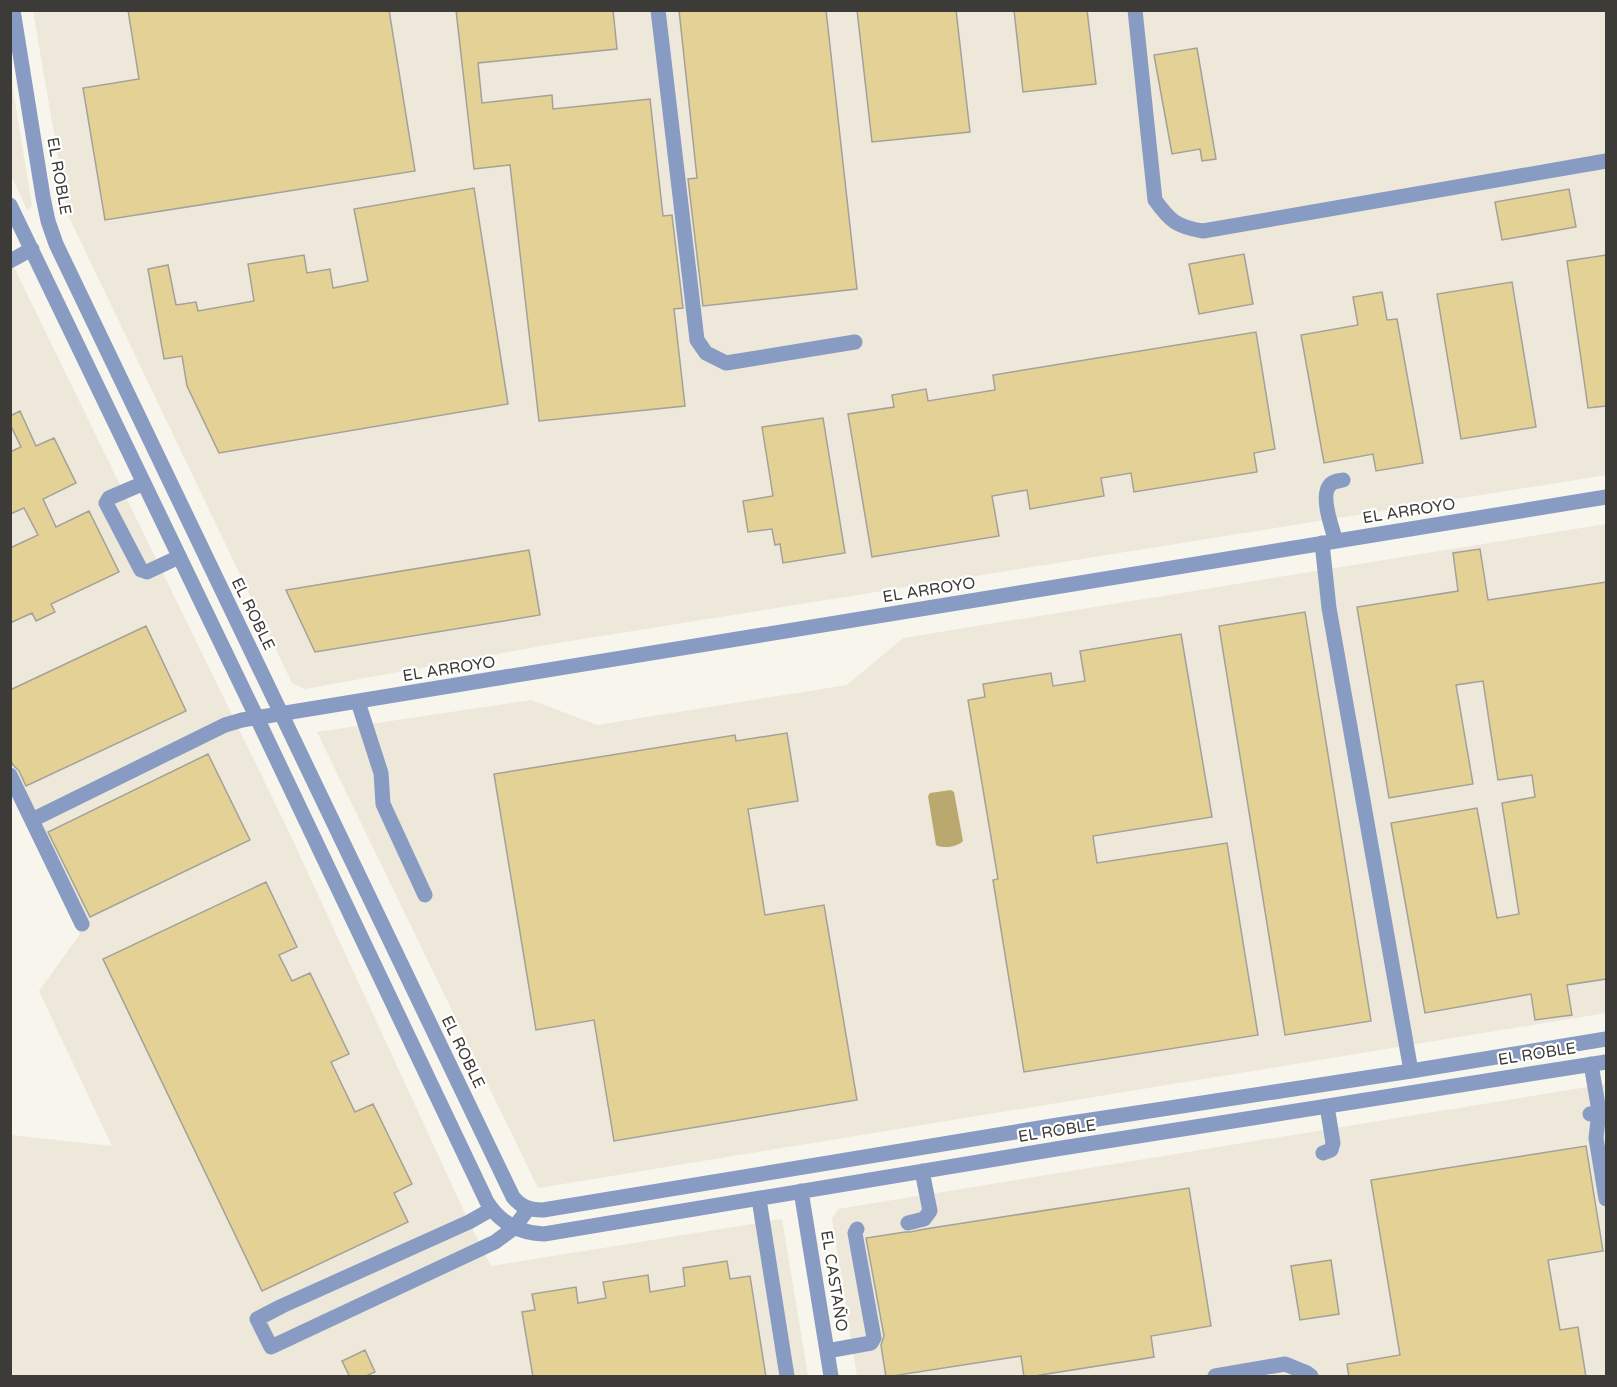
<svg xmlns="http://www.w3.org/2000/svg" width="1617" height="1387" viewBox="0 0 1617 1387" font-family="'Varela Round',sans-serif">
  <rect width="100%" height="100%" fill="#f7f5ec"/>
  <path fill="#ede8d9" d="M33,11h1573v464l-1048,168 -253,46 -13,-6 -224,-468z
    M11,77l21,129 -5,4 -16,-35z
    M10,259l280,575 179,388 22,44 291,-47 26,157h-797v-241l101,11 -73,-155 41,-57 -69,-139z
    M1606,524v489l-1068,175 -221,-456 214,-32 66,25 250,-40 56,-47z
    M1606,1084v292h-749l-25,-157 6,-10z"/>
  <path fill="#baa96f" d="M951,790l3,2 9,49c-5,6 -21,8 -27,4l-8,-49 2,-3z"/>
  <path fill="#e3d196" stroke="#a3a199" stroke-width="1.5" d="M128,10h261l26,161 -310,49 -22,-132 56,-9z
    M456,10h157l4,39 -139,14 4,40 70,-8 1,14 97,-10 13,117 9,-1 11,93 -9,1 11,97 -146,15 -29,-256 -36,4z
    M679,10h147l31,279 -154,17 -15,-127 9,-1z
    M857,10h99l14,122 -98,10z
    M1014,10h73l9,74 -73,8z
    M1197,48l19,111 -14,2 -2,-12 -28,5 -18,-99z
    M474,188l34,216 -289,49 -32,-67 -5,-30 -18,3 -16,-90 20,-4 8,40 20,-3 2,9 56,-10 -6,-37 56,-9 3,18 23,-4 3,19 35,-7 -14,-72z
    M1569,189l7,38 -74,13 -7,-38z
    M1244,254l9,50 -54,10 -10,-50z
    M1606,255v151l-18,2 -21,-147z
    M1512,282l24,145 -75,12 -24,-145z
    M1382,292l5,28 10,-1 26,144 -47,8 -3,-17 -49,9 -23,-128 57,-10 -5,-28z
    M1256,332l19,117 -21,4 3,19 -123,20 -3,-19 -30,5 3,18 -74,13 -3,-19 -35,6 7,40 -127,21 -24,-143 46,-7 -2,-12 34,-6 2,12 67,-11 -2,-15z
    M20,411l16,35 18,-8 22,45 -33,16 13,28 33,-16 30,61 -68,32 4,8 -19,9 -4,-8 -22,10v-75l28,-13 -14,-27 -14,6v-62l11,-5 -11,-23v-8z
    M823,418l22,135 -62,10 -3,-19 -5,1 -3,-16 -24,3 -5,-31 30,-5 -11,-69z
    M1480,549l8,51 118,-18v397l-39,6 5,30 -37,5 -4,-26 -106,19 -34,-190 86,-15 20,110 22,-4 -17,-111 33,-6 -3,-22 -34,5 -15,-99 -27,4 17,99 -84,14 -32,-191 101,-16 -5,-38z
    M529,550l11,65 -225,37 -29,-62z
    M1305,612l66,409 -86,14 -66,-409z
    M146,626l40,85 -160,75 -7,-15 -5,-5 -4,-6v-70z
    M1181,634l31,183 -119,19 4,27 130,-20 31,192 -234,37 -31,-192 5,-1 -30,-179 17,-3 -2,-13 68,-11 2,13 32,-5 -5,-30z
    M787,733l11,68 -50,8 17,106 59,-10 33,195 -243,41 -20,-121 -58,10 -42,-256 241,-39 1,6z
    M208,754l42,86 -160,77 -42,-85z
    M266,882l31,65 -18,8 13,26 18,-8 39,81 -18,8 24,50 18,-8 39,80 -18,9 14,29 -146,69 -159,-332z
    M1586,1146l17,105 -55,9 12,70 18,-3 8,50h-237l-2,-13 53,-9 -29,-175z
    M1189,1188l22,138 -60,10 3,21 -126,20h-4l-3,-21 -135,21 -5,-32 3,-9 -18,-98 39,-6h5l15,-3z
    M1331,1260l8,54 -39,6 -9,-54z
    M727,1261l3,18 20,-3 16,101h-233l-11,-65 13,-2 -3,-16 44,-7 2,16 28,-5 -3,-16 45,-7 2,17 35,-6 -2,-18z
    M365,1350l10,22 -11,5h-14l-8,-16z"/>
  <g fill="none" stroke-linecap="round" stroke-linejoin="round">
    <path stroke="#889cc3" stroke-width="15" d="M13,10l30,187 5,24 8,23 457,953c8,10 17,13 30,13l515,-85 353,-54 195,-32
      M658,10l39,330 9,13 20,10 129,-21
      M1135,10l20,190c15,21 22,27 48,31l403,-70
      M10,205l247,513 230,484c13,21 32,31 57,32l518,-86 544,-86
      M10,261l22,-12
      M144,483l-35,15 -3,5 35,67 6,2 32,-15
      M1336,541c-4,-12 -16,-46 -6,-56 3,-4 8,-4 13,-5
      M1322,543l7,65 82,463
      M358,702l23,71 2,31 42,91
      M10,775l72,149
      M32,820l193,-95 17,-5 1364,-223
      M1590,1114l6,-1 3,-2 -8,-47
      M1606,1118l-7,-7 -3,27 10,61
      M1323,1153l8,-3 2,-7 -6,-37
      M801,1191l30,185
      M759,1199l28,177
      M492,1209l-23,13 -187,84 -25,13 14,28 224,-105 19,-14 14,-19
      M908,1223l16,-4 6,-8 -8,-40
      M827,1351l44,-8 3,-5 -19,-105 2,-4
      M1215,1376l70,-12 22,9 4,3"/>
  </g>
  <g text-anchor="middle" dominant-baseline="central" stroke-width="4.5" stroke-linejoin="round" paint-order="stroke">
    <g font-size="16" fill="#3c3b37" stroke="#fff">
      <text transform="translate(59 176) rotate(80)">EL ROBLE</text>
      <text transform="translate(1409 511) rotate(-9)">EL ARROYO</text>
      <text transform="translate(929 590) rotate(-9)">EL ARROYO</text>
      <text transform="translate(253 614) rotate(64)">EL ROBLE</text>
      <text transform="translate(449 669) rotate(-9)">EL ARROYO</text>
      <text transform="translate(463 1052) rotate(64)">EL ROBLE</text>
      <text transform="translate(1537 1054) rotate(-9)">EL ROBLE</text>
      <text transform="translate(1057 1131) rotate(-9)">EL ROBLE</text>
      <text transform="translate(834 1281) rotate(81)">EL CASTAÑO</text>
    </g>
  </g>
  <rect width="1617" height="1387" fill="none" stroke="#3c3b37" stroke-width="24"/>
</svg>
